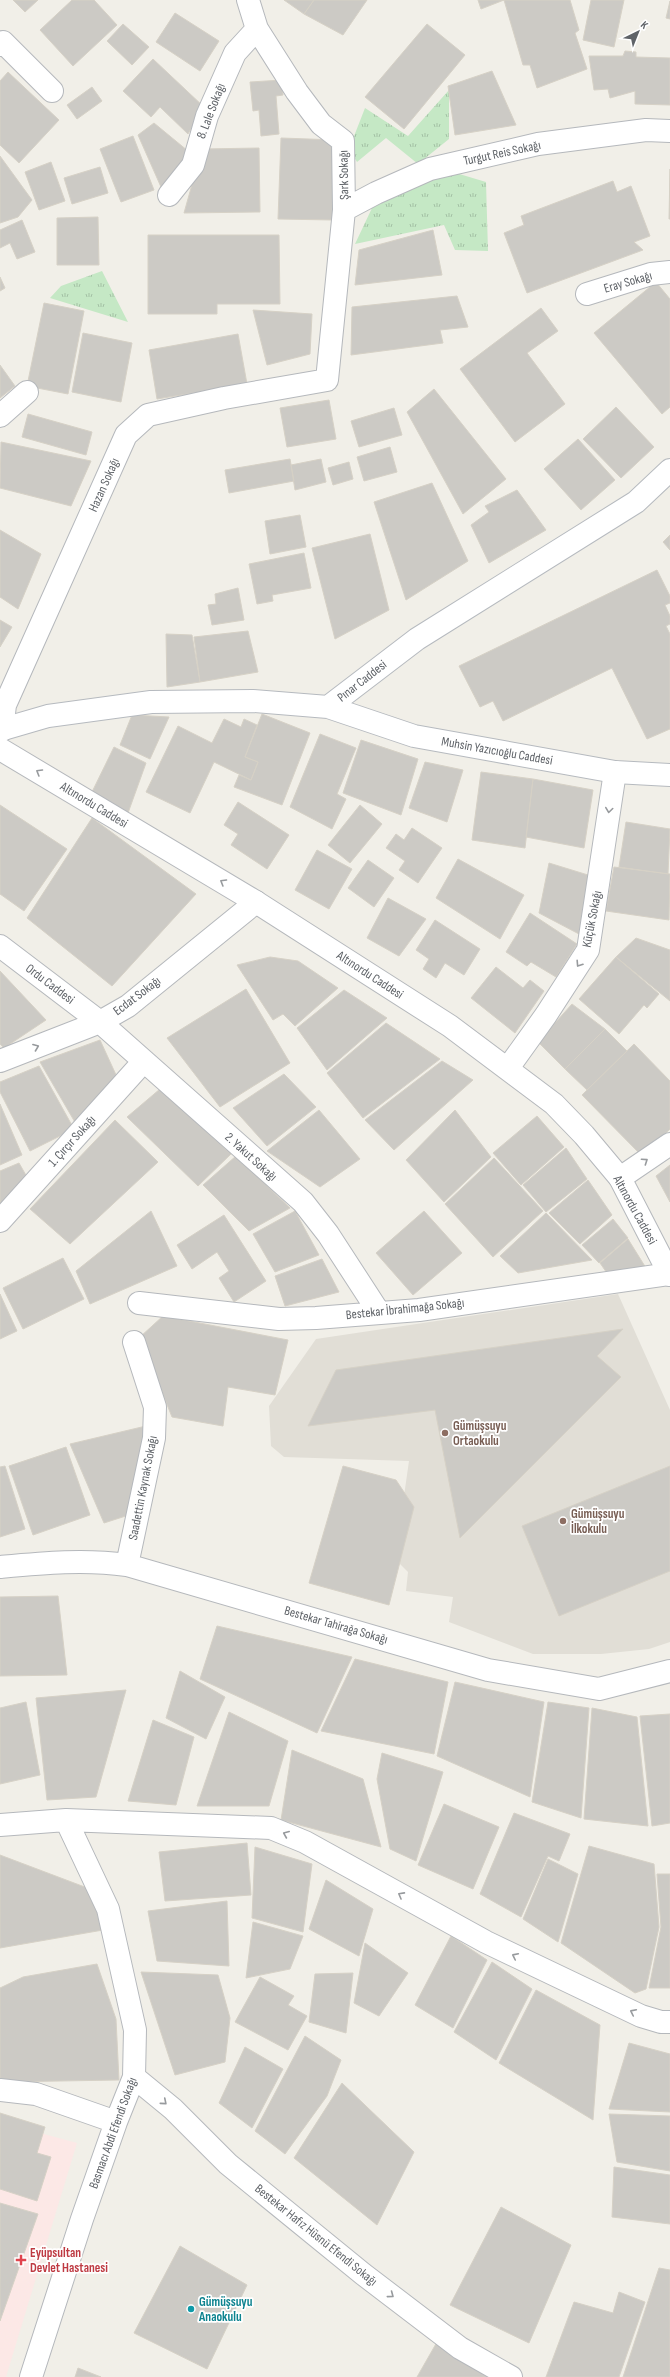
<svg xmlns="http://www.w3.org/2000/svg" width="670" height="2377" viewBox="0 0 670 2377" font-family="'Sofia Sans Condensed',sans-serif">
  <defs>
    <pattern id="grass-tufts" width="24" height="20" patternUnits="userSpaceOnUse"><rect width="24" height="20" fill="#c5e8c5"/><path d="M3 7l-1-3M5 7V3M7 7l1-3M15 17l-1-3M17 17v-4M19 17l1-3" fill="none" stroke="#a3c0a4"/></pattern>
  </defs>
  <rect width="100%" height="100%" fill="#f1efe8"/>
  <path fill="#e1ded6" d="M618,1294l52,116v232l-21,7 -48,5h-68l-84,-32 4,-25 -47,-6 2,-19 -13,-13 14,-98 -125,-4 -13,-11 -2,-40 47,-67z"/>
  <path fill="#fce8e6" d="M0,2122l77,21 -71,234h-6z"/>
  <path fill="url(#grass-tufts)" d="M449,90v49l-31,25 -32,-26 -29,24 -8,-13 16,-41 43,28z
    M456,173l30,9 2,69 -33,-1 -11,-25 -89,19 17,-36 60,-32z
    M102,271l26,51 -78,-24 11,-12z"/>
  <path fill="#cccac5" stroke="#d6d1c6" d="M13,0h25l-13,12z
    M72,0h22l23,25 -44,41 -33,-36z
    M284,0h30l-10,14z
    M314,0h53l-24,35 -39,-21z
    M478,0h92l9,30 -4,3 12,36 -50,19 -7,-23h-7l-19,-65 -23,9z
    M591,0h33l-10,47 -31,-7z
    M670,1v18l-4,-1z
    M175,13l44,28 -19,30 -44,-29z
    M123,24l26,23 -17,18 -25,-24z
    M427,24l38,31 -61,74 -39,-32z
    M625,51l11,1v5l34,1v47l-35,-1v-13l-25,7 -2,-9 -14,1 -5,-34h34z
    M153,59l51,48 -16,27 -28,-27 -9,10 -28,-26z
    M492,71l24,54 -61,10 -7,-49z
    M8,72l51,48 -40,43 -19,-18v-64z
    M282,80l1,15 -7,1 3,38 -18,2 -2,-26 -6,1 -3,-29z
    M92,87l10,14 -25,18 -10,-14z
    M154,123l34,28 -2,8 -25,28 -23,-52z
    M133,136l21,54 -33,12 -21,-53z
    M281,138l55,2 -3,80 -55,-1z
    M259,148l1,64 -76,1 18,-64z
    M0,156l32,44 -14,17 -18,6z
    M51,162l14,39 -26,9 -14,-38z
    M100,167l8,26 -36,11 -8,-26z
    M670,169v50h-1z
    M613,181l4,11 14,-6 19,50 -16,6 9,8 -116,43 -23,-60 20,-8 -3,-9z
    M98,217l1,48h-42v-47z
    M22,220l13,32 -18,7 -7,-16 -10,5v-18z
    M433,230l9,45 -87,10 4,-35z
    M148,235h131l1,69h-63v10h-69z
    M0,277l5,11 -5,3z
    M656,282l14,17v108l-8,7 -68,-81z
    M457,296l11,31 -28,3 3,13 -92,12 1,-48z
    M44,303l40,8 -16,83 -41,-8z
    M541,308l17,23 -31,22 38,51 -50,38 -55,-73z
    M253,310l59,4 -2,40 -43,11z
    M83,333l49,10 -11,59 -49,-10z
    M238,334l9,50 -90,15 -8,-49z
    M0,365l15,21 -15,12z
    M434,389l72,90 -43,35 -56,-102z
    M329,400l7,39 -49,8 -7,-39z
    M616,407l38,40 -33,31 -38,-39z
    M394,408l8,27 -43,12 -8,-26z
    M28,414l64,18 -6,23 -64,-18z
    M578,439l37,41 -34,30 -37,-41z
    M1,442l90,19 -20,45 -71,-18z
    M390,447l7,25 -33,9 -7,-24z
    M290,459l4,22 -65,12 -4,-23z
    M321,459l5,23 -31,8 -4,-25z
    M349,462l4,17 -20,6 -5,-17z
    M432,483l36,78 -62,39 -32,-98z
    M517,490l29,40 -57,33 -18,-38 18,-13 -4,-6z
    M300,515l6,32 -36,7 -5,-33z
    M0,530l41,24 -23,55 -18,-12z
    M370,534l19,76 -54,29 -23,-91z
    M670,535v15l-7,-8z
    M304,553l7,35 -39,7 1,6 -16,3 -8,-40z
    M657,570l13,26v7l-5,2 5,11v8l-4,2 4,8v95l-23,10 -35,-71 -109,53 -10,-20 -13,6 -21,-41z
    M238,588l6,32 -32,5 -4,-20 8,-1 -1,-10z
    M0,620l12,7 -12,20z
    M248,631l10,41 -58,10 -6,-45z
    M166,634l26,1 8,47 -33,5z
    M262,714l48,19 -28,72 -48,-18 5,-12 12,5 7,-18 -13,-5z
    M132,715l37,2 -19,42 -30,-14z
    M224,719l17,8 3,-8 13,6 -12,32 13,5 -7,18 -37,-18 -24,51 -44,-21 32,-66 34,17z
    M320,734l36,14 -19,46 9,5 -14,30 -42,-22z
    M361,740l57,19 -17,56 -58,-22z
    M114,747l32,16 -18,50 -37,-19z
    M425,762l38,8 -16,52 -38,-14z
    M481,772l52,7 -8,69 -53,-8z
    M533,779l60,11 -9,58 -58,-11z
    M238,802l51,33 -22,34 -36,-24 7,-11 -14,-9z
    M0,805l67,44 -43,62 -24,-17z
    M360,805l22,19 -32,39 -22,-18z
    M92,818l104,76 -84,92 -85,-68z
    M626,822l44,7 -2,45 -49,-7z
    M412,828l30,20 -24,35 -19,-13 6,-9 -19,-13 10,-14 8,6z
    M317,850l35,19 -23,40 -34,-19z
    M458,859l66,36 -24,44 -64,-41z
    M368,860l26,18 -20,29 -26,-19z
    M549,863l39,12 -9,59 -40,-21z
    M614,867l56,7 -1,46 -63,-9z
    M388,898l38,21 -27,37 -32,-18z
    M530,913l47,31 -21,33 -25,-15 -4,4 -21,-14z
    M435,920l45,29 -16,26 -19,-12 -9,15 -13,-9 6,-10 -13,-9z
    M636,938l34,12v51l-54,-44z
    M270,957l28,4 40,27 -43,38 -12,-12 -10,6 -36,-55z
    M616,957l43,37 -12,14 -3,-3 -25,29 -40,-35z
    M496,967l27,21 7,-8 14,11 -29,42 -44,-35z
    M0,971l46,49 -42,28 -4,-4z
    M246,989l44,74 -70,44 -53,-69z
    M344,990l43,28 -60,52 -30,-42z
    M572,1004l33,25 -40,40 -27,-27z
    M386,1023l54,36 -77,59 -36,-45z
    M605,1029l22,22 -40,39 -22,-21z
    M100,1040l17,37 -41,47 -36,-62z
    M634,1044l36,37v48l-28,27 -60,-61z
    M442,1061l31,19 -79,70 -29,-30z
    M39,1066l35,63 -44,22 -30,-59v-10z
    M284,1074l32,33 -49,39 -34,-38z
    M160,1089l71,65 -33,32 -71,-69z
    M0,1104l22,51 -22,10z
    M319,1110l41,49 -40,28 -53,-36z
    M455,1110l36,47 -47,45 -38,-42z
    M537,1116l27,31 -43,38 -28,-32z
    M115,1120l43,42 -88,82 -40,-35z
    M566,1148l21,31 -41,33 -23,-27z
    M236,1156l54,52 -41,23 -46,-46z
    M494,1158l49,53 -50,46 -48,-53z
    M19,1163l8,14 -27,32v-38z
    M670,1165v37l-14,-26z
    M588,1180l24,35 -32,29 -31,-31z
    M151,1211l26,55 -87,38 -14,-33z
    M295,1211l24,44 -44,17 -22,-38z
    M424,1211l38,42 -49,42 -37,-42z
    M546,1213l46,47 -74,13 -18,-17z
    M224,1215l42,66 -32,21 -15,-24 10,-7 -12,-19 -25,17 -15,-24z
    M613,1219l15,19 -29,25 -17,-18z
    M628,1239l18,29 -37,8 -9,-13z
    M63,1258l21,41 -61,30 -20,-41z
    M322,1259l17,33 -54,14 -10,-30z
    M0,1294l17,37 -17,8z
    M163,1316l125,24 -13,55 -47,-8 -5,39 -51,-9 -32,-80z
    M623,1329l-26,27 24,21 -161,161 -25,-128 -127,16 28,-56z
    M146,1426l-11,87 -31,10 -34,-79z
    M66,1447l24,68 -57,20 -24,-69z
    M5,1466l20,63 -25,8v-70z
    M343,1466l53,14 18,27 -25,98 -80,-22z
    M670,1466v105l-111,45 -37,-90z
    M58,1596l9,79 -67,1v-79z
    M217,1626l135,31 -35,76 -117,-54z
    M355,1659l93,23 -14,72 -113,-23z
    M180,1671l45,26 -19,42 -40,-21z
    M455,1682l89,20 -14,95 -93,-41z
    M126,1690l-30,107 -49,3 -11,-102z
    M26,1702l14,73 -40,9v-76z
    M548,1702l41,6 -8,110 -49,-16z
    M592,1708l45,9 11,109 -64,-7z
    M229,1712l59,29 -19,65h-72z
    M670,1714v109l-18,3 -12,-110z
    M153,1720l41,17 -18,68 -48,-4z
    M292,1750l71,29 18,68 -100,-27z
    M382,1753l61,19 -27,89 -26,-12 -13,-70z
    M444,1804l55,23 -26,62 -55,-24z
    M514,1813l56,21 -11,27 -11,-5 -27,61 -41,-23z
    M247,1843l4,52 -86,6 -6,-49z
    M589,1846l65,18 5,63 -13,62 -11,4 -74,-50z
    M255,1847l57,17 -9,68 -51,-14z
    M0,1855l90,34 13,41 -103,18z
    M548,1859l30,15 -20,68 -35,-23z
    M657,1874h13v114h-21l12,-61z
    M326,1880l47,29 -14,47 -50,-27z
    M227,1901l2,65 -72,-5 -9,-50z
    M253,1922l50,14 -13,33 -44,9z
    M451,1936l36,24 -34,68 -38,-23z
    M365,1943l43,30 -29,43 -25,-13z
    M492,1962l40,27 -36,71 -42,-28z
    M97,1964l19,55 3,61 -119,2v-94l23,-11z
    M141,1972l77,3 12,43 -5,44 -50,13z
    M353,1973l-7,60 -37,-11 6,-48z
    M260,1977l34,19 -6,9 19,11 -19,34 -53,-28z
    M536,1990l64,35 -7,95 -94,-57z
    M305,2036l36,24 -14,36 -42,58 -30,-23z
    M629,2043l41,11v58l-61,-3z
    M245,2047l38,22 -31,59 -33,-25z
    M342,2083l72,69 -37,73 -83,-67z
    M0,2113l45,14 -8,26 14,4 -14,44 -37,-12z
    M609,2114l61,2v55l-53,-9z
    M614,2167l56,8v49l-58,-7z
    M0,2203l38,11 -38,107z
    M501,2207l70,38 -42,98 -79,-38z
    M180,2246l67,39 -40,84 -73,-36z
    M659,2268l11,2v107h-47z
    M619,2292l26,10 -26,75h-73l28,-75 39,11z
    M437,2342l50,35h-70z
    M78,2368l23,9h-26z"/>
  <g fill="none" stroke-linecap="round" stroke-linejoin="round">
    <defs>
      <path id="minor" d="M0,45l3,-3 49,49
        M169,195l24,-30 14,-49 28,-63 22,-24
        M344,210l32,-17 54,-24 108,-25 108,-14 24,1
        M587,294l64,-20 19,-2
        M0,416l27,-24
        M2,730l3,-25 121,-270 22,-20 76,-17 103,-18 17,-170 -1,-69 -22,-17 -24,-32 -40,-63 -9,-29
        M0,946l100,76 203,180 25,32 50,77
        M0,1061l100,-39 28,-16 128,-104
        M508,1068l38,-53 42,-65 27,-178
        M620,1178l50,-34
        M0,1221l144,-160
        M139,1303l140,16 37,-1 103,-8 251,-36
        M127,1565l27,-127 1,-31 -21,-65
        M0,1567c43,-4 84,-8 127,-2l361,105 111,19 71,-18
        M0,1825l66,-5 205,8 34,14 181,100 155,74 20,6h9
        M134,2077l39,32 55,55 135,110 97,74 51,29
        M0,2090l36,4 80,28
        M31,2377l51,-158 34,-97 18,-45 1,-47 -27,-121 -42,-89"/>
      <path id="tertiary" d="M0,749l256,153 194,124 104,78 30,31 36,43 50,97"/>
      <path id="secondary" d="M328,707l86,29 201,36 55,3
        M0,730l48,-14 103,-14 102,-1 75,6 89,-68 219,-137 34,-32"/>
    </defs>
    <use href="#minor" stroke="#b5b8bc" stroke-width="24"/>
    <use href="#tertiary" stroke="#b5b8bc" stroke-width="24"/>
    <use href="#secondary" stroke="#b6babf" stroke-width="24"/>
    <use href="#minor" stroke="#fff" stroke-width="22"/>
    <use href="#tertiary" stroke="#fff" stroke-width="22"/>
    <use href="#secondary" stroke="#fff" stroke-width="22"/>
  </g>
  <defs><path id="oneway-chevron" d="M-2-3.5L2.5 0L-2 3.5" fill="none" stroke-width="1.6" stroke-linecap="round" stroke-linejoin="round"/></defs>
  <g stroke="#979a9d">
    <use href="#oneway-chevron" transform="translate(39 772) rotate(-149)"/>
    <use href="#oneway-chevron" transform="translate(609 810) rotate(98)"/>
    <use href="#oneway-chevron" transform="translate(223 882) rotate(-149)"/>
    <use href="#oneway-chevron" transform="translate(579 964) rotate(123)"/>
    <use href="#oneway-chevron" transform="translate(36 1047) rotate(-21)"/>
    <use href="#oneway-chevron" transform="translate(645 1161) rotate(-34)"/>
    <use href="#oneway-chevron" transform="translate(286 1834) rotate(-157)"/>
    <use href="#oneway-chevron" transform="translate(401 1895) rotate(-151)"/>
    <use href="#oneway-chevron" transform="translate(515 1956) rotate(-154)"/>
    <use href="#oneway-chevron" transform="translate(633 2012) rotate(-154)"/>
    <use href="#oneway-chevron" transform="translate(164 2102) rotate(40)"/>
    <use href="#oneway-chevron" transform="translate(391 2295) rotate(37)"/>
  </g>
  <g fill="#8d6e63" stroke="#fff" stroke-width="1.5">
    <circle cx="445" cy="1433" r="4"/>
    <circle cx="563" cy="1521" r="4"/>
  </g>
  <path fill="#e0444e" stroke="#fff" stroke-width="1.5" d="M19 2254h4v4h4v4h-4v4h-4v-4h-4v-4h4z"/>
  <circle fill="#0f9aa8" stroke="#fff" stroke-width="1.5" cx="191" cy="2309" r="4"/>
  <g text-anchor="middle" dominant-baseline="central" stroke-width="3.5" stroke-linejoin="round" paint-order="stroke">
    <g font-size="13" fill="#5f6368" stroke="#fff">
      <text transform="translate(211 111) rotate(-69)">8. Lale Sokağı</text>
      <text transform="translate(502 153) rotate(-12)">Turgut Reis Sokağı</text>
      <text transform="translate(344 175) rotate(-91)">Şark Sokağı</text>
      <text transform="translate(628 282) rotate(-16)">Eray Sokağı</text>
      <text transform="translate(104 485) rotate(-66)">Hazan Sokağı</text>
      <text transform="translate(362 681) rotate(-38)">Pınar Caddesi</text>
      <text transform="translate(497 751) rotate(10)">Muhsin Yazıcıoğlu Caddesi</text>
      <text transform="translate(94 805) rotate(31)">Altınordu Caddesi</text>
      <text transform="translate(592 919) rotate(-79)">Küçük Sokağı</text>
      <text transform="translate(370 975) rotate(33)">Altınordu Caddesi</text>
      <text transform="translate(50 984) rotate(37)">Ordu Caddesi</text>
      <text transform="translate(137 996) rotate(-37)">Ecdat Sokağı</text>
      <text transform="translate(72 1141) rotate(-48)">1. Çırçır Sokağı</text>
      <text transform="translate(251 1157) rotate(42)">2. Yakut Sokağı</text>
      <text transform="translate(635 1210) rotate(61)">Altınordu Caddesi</text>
      <text transform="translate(405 1309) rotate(-6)">Bestekar İbrahimağa Sokağı</text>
      <text transform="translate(143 1488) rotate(-79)">Saadettin Kaynak Sokağı</text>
      <text transform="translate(336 1625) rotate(16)">Bestekar Tahirağa Sokağı</text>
      <text transform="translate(113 2133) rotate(-70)">Basmacı Abdi Efendi Sokağı</text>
      <text transform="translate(316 2235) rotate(39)">Bestekar Hafız Hüsnü Efendi Sokağı</text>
    </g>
    <g font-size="13" font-weight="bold" fill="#785e54" stroke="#fff" text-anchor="start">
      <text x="453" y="1426">Gümüşsuyu<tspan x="453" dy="15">Ortaokulu</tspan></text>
      <text x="571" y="1514">Gümüşsuyu<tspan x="571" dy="15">İlkokulu</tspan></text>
    </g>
    <g font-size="13" font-weight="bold" fill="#be3a42" stroke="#fff" text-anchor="start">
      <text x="30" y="2253">Eyüpsultan<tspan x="30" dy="15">Devlet Hastanesi</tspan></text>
    </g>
    <g font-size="13" font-weight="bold" fill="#0d838f" stroke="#fff" text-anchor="start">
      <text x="199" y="2302">Gümüşsuyu<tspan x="199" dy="15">Anaokulu</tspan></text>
    </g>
  </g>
  <g transform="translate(638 32) rotate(43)" stroke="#ffffff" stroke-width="3" paint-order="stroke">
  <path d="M0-3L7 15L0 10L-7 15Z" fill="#5f6368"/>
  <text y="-6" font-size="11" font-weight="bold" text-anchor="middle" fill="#5f6368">K</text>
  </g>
</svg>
